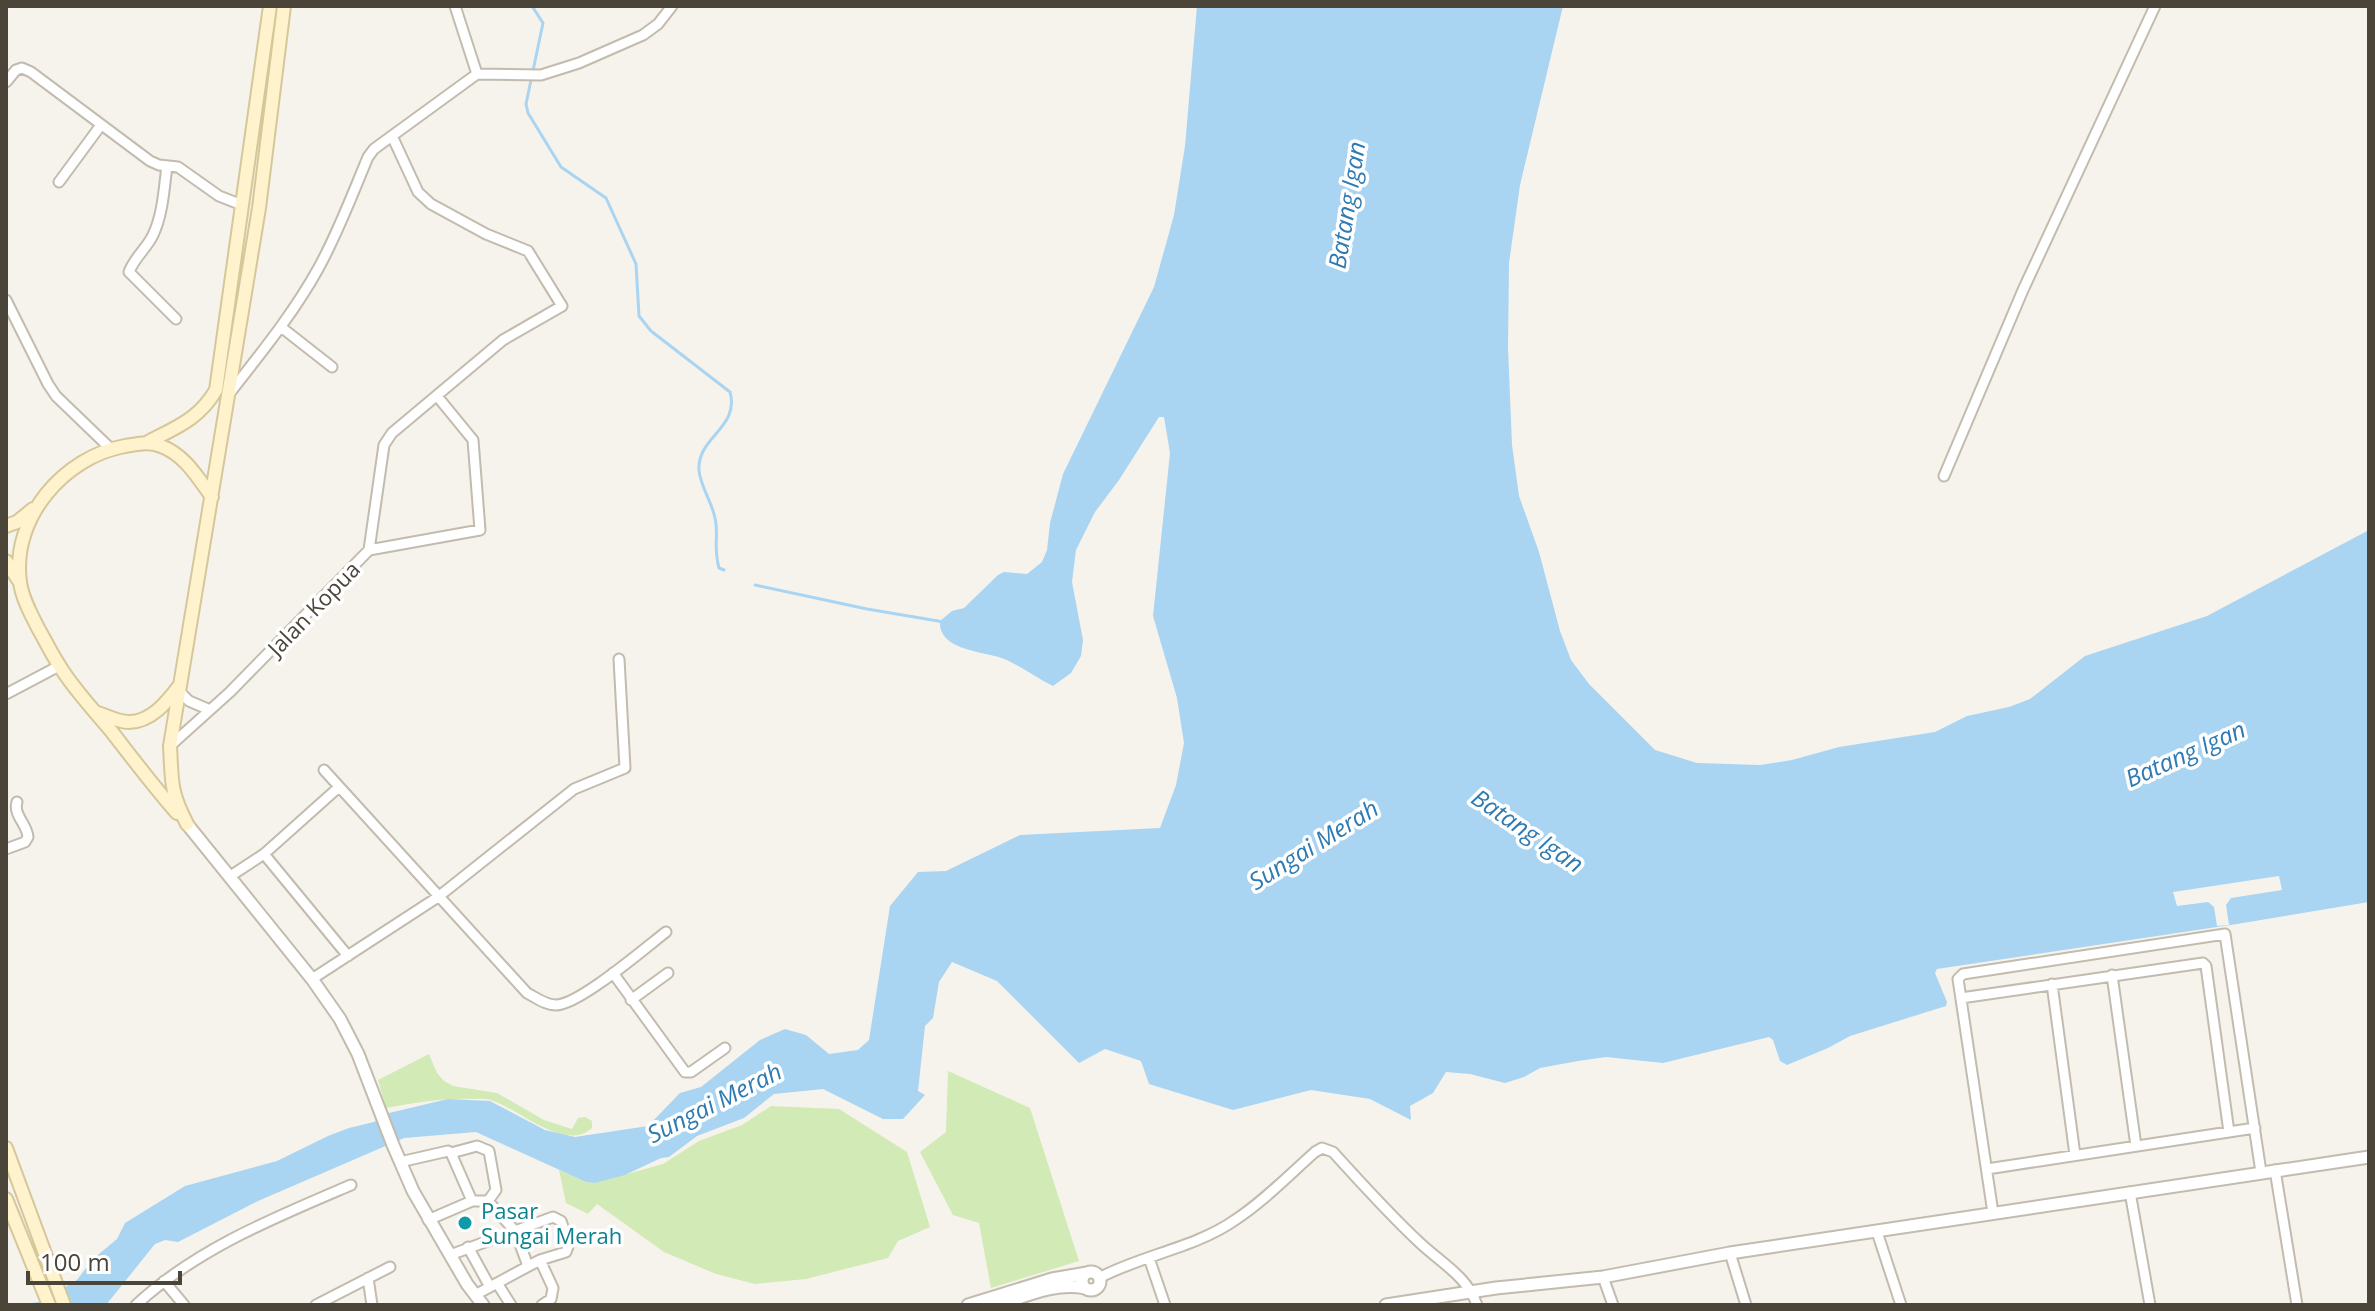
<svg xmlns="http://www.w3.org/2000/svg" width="2375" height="1311" viewBox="0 0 2375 1311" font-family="'Open Sans',sans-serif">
  <rect width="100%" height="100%" fill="#f6f3ec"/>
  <path fill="#d2eab5" d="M429,1054l8,19 7,8 9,5 44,7 47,27 28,9 6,-11 7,-1 7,4v7c-28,25 -75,-21 -102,-28 -5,-2 -13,-1 -18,-1 -30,-1 -57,4 -86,9l-8,-28z
    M948,1071l82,37 49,153 -88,27 -12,-65 -26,-8 -33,-63 26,-20z
    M771,1106l68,3 68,43 23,75 -32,14 -10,17 -82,21 -51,5 -39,-10 -52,-22 -67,-48 -9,10 -22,-11 -7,-33 27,12 9,1 68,-19 36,-23 43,-16z"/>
  <path fill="#a9d4f2" d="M1197,6h366l-43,179 -11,78 -1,85 4,97 7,51 20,56 21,79 11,29 18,24 66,66 42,13 63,2 32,-5 47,-13 96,-15 32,-16 42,-9 21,-8 55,-43 122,-40 162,-86v372l-132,22 -300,45 -2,4 12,29 -1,4 -96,30 -22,12 -41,17 -7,-4 -7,-21 -4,-3 -106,26 -57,-6 -28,4 -38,7 -16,9 -19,6 -35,-9 -24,-2 -13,21 -23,13 1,14 -41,-21 -59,-9 -78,20 -84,-26 -8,-23 -36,-12 -26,14 -82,-82 -45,-19 -13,20 -6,36 -8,8 -7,65 7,4 -22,24h-20l-60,-30 -49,5 -30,24 -47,18 -28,21 -8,1 -36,17 -30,8 -9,-1 -110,-50 -72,6 -146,63 -80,41 -13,-2 -10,4 -49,61h-88l21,-3 38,-22 16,-21 24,-20 8,-16 60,-37 92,-25 51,-25 21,-8 25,-6 15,-9 59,-14 42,2 55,29 30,7 73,-11 32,-33 21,-6 59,-47 25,-11 21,6 23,19 29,-4 11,-10 21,-134 28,-34 28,-1 74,-36 140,-7 16,-43 8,-42 -7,-45 -24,-82 17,-163 -6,-36h-5l-40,63 -24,32 -19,38 -4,32 11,58 -2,16 -10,17 -18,13c-16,-8 -30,-18 -46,-26 -20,-9 -69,-8 -67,-39l12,-10 12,-3 34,-33 6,-3 23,2 15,-12 5,-12 3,-27 13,-49 91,-187 20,-72 11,-69z"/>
  <path fill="#f6f3ec" d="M2279,876l3,14 -51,8 -5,7 3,20 -12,1 -3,-19 -6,-5 -31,4 -4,-14z"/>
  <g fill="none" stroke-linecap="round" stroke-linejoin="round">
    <path stroke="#a9d4f2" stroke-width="3" d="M532,6l11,17 -17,81 2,9 33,54 45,31 30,66 3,52 12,15 79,61c10,36 -33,45 -31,78 1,16 13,32 16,48 4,17 -2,29 4,50l5,2
      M755,585l112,24 77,13"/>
    <defs>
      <path id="minor" d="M455,6l22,68
        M6,82l10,-12 6,-2 9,4 119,89 9,4 19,2 41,29 23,9
        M167,166c-3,22 -4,48 -14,69 -6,13 -19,23 -24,37l47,47
        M59,182l42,-57
        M6,300l42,84 8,12 55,53
        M281,327l51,40
        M229,394c32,-41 64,-80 89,-125 20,-36 34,-74 50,-112l6,-8 103,-75 64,1 38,-12 64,-28 15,-11 14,-18
        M1944,476l79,-186 132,-284
        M369,550l15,-105 8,-12 111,-93 59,-34 -34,-55 -42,-17 -55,-30 -13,-12 -26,-56
        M179,691l10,10 21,9
        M6,694l53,-28
        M170,746l60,-54 139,-142 111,-20 -7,-90 -36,-44
        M324,770l203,223c10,5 18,12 29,12 23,0 89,-57 110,-73
        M6,849l19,-7 3,-5c-1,-13 -15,-22 -11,-35
        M264,854l84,102
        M229,877l35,-23 75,-67
        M613,973l72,99h6l34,-24
        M2112,975l24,171
        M312,979l126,-82 136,-108 51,-21 -6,-109
        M2052,984l23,171
        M1961,998l242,-35 3,3 23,166
        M631,1000l37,-27
        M451,1153l26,-7 12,5 7,39 -8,11
        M400,1162l48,-11 3,2 21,48
        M1987,1169l268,-41
        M2275,1170l22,135
        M2130,1192l20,113
        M1993,1213l-35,-234 5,-5 262,-40 36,238
        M428,1220l44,-19h16l27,30 13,35
        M1877,1232l24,73
        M468,1247l22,40
        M1730,1253l16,52
        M450,1255l103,-38 8,4 8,23 -3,8 -26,8 -65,35
        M1149,1258l16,47
        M540,1260l13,28 -2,11 -9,6
        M1603,1277l10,28
        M368,1278l4,27
        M1099,1278c43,-23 96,-30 136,-58 29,-19 54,-45 80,-68l7,-4 11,4c28,31 56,62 86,90 22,21 48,34 58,63
        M164,1281l20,24
        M497,1283l14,22
        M136,1305c60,-56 140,-88 215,-120
        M316,1305l74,-38"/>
      <path id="tertiary" d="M187,824l125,155 28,40 18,35 35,91 20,46 54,93 16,21
        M1082 1281a9 9 0 1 1 18 0a9 9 0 1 1-18 0Z
        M968,1305l84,-26 35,-6
        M998,1305c28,-9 57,-23 87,-17
        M1386,1305l110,-17 107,-11 127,-24 639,-96"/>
      <path id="secondary" d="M148,442c29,-15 51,-23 68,-52l54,-384
        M6,526l11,-4 16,-13
        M6,561l13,20
        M98,713c9,3 20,9 31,9 22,0 38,-20 50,-36
        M177,813c-23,-26 -44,-54 -65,-81 -18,-22 -38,-42 -53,-67 -8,-12 -14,-25 -21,-37 -7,-14 -16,-30 -18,-46 -9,-64 44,-125 105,-136 13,-2 24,-5 36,0 24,9 37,32 51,51
        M187,824c-17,-33 -15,-42 -17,-78l89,-538 25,-202
        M6,1148l58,157
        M6,1199l43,106"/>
    </defs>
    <use href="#minor" stroke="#c2bbae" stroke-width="13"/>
    <use href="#tertiary" stroke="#c2bbae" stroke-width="15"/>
    <use href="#secondary" stroke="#d6c79b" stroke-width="16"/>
    <use href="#minor" stroke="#fff" stroke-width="9"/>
    <use href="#tertiary" stroke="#fff" stroke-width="11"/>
    <use href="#secondary" stroke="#fff3cd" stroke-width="12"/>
  </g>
  <circle fill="#0f9aa8" stroke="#fff" stroke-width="3" cx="465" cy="1223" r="8"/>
  <g text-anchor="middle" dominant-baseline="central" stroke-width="7" stroke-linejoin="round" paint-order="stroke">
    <g font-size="22" fill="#4b4439" stroke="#fff">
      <text transform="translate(313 608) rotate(-46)">Jalan Kopua</text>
    </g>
    <g font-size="22" fill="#0d838f" stroke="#fff" text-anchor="start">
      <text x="481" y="1210">Pasar<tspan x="481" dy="25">Sungai Merah</tspan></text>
    </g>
    <g font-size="24" font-style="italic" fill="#2e7ab2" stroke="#fff">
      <text transform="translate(1346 205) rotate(-81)">Batang Igan</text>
      <text transform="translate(2185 753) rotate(-24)">Batang Igan</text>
      <text transform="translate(1528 830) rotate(34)">Batang Igan</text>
      <text transform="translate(1313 844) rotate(-32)">Sungai Merah</text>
      <text transform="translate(714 1102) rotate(-27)">Sungai Merah</text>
    </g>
  </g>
  <rect width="2375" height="1311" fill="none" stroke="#4b4439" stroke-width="16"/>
  <path d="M28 1271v12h152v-12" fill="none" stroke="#4b4439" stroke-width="4"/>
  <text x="40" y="1271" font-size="24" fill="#4b4439" stroke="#ffffff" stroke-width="6" paint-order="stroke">100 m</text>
</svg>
